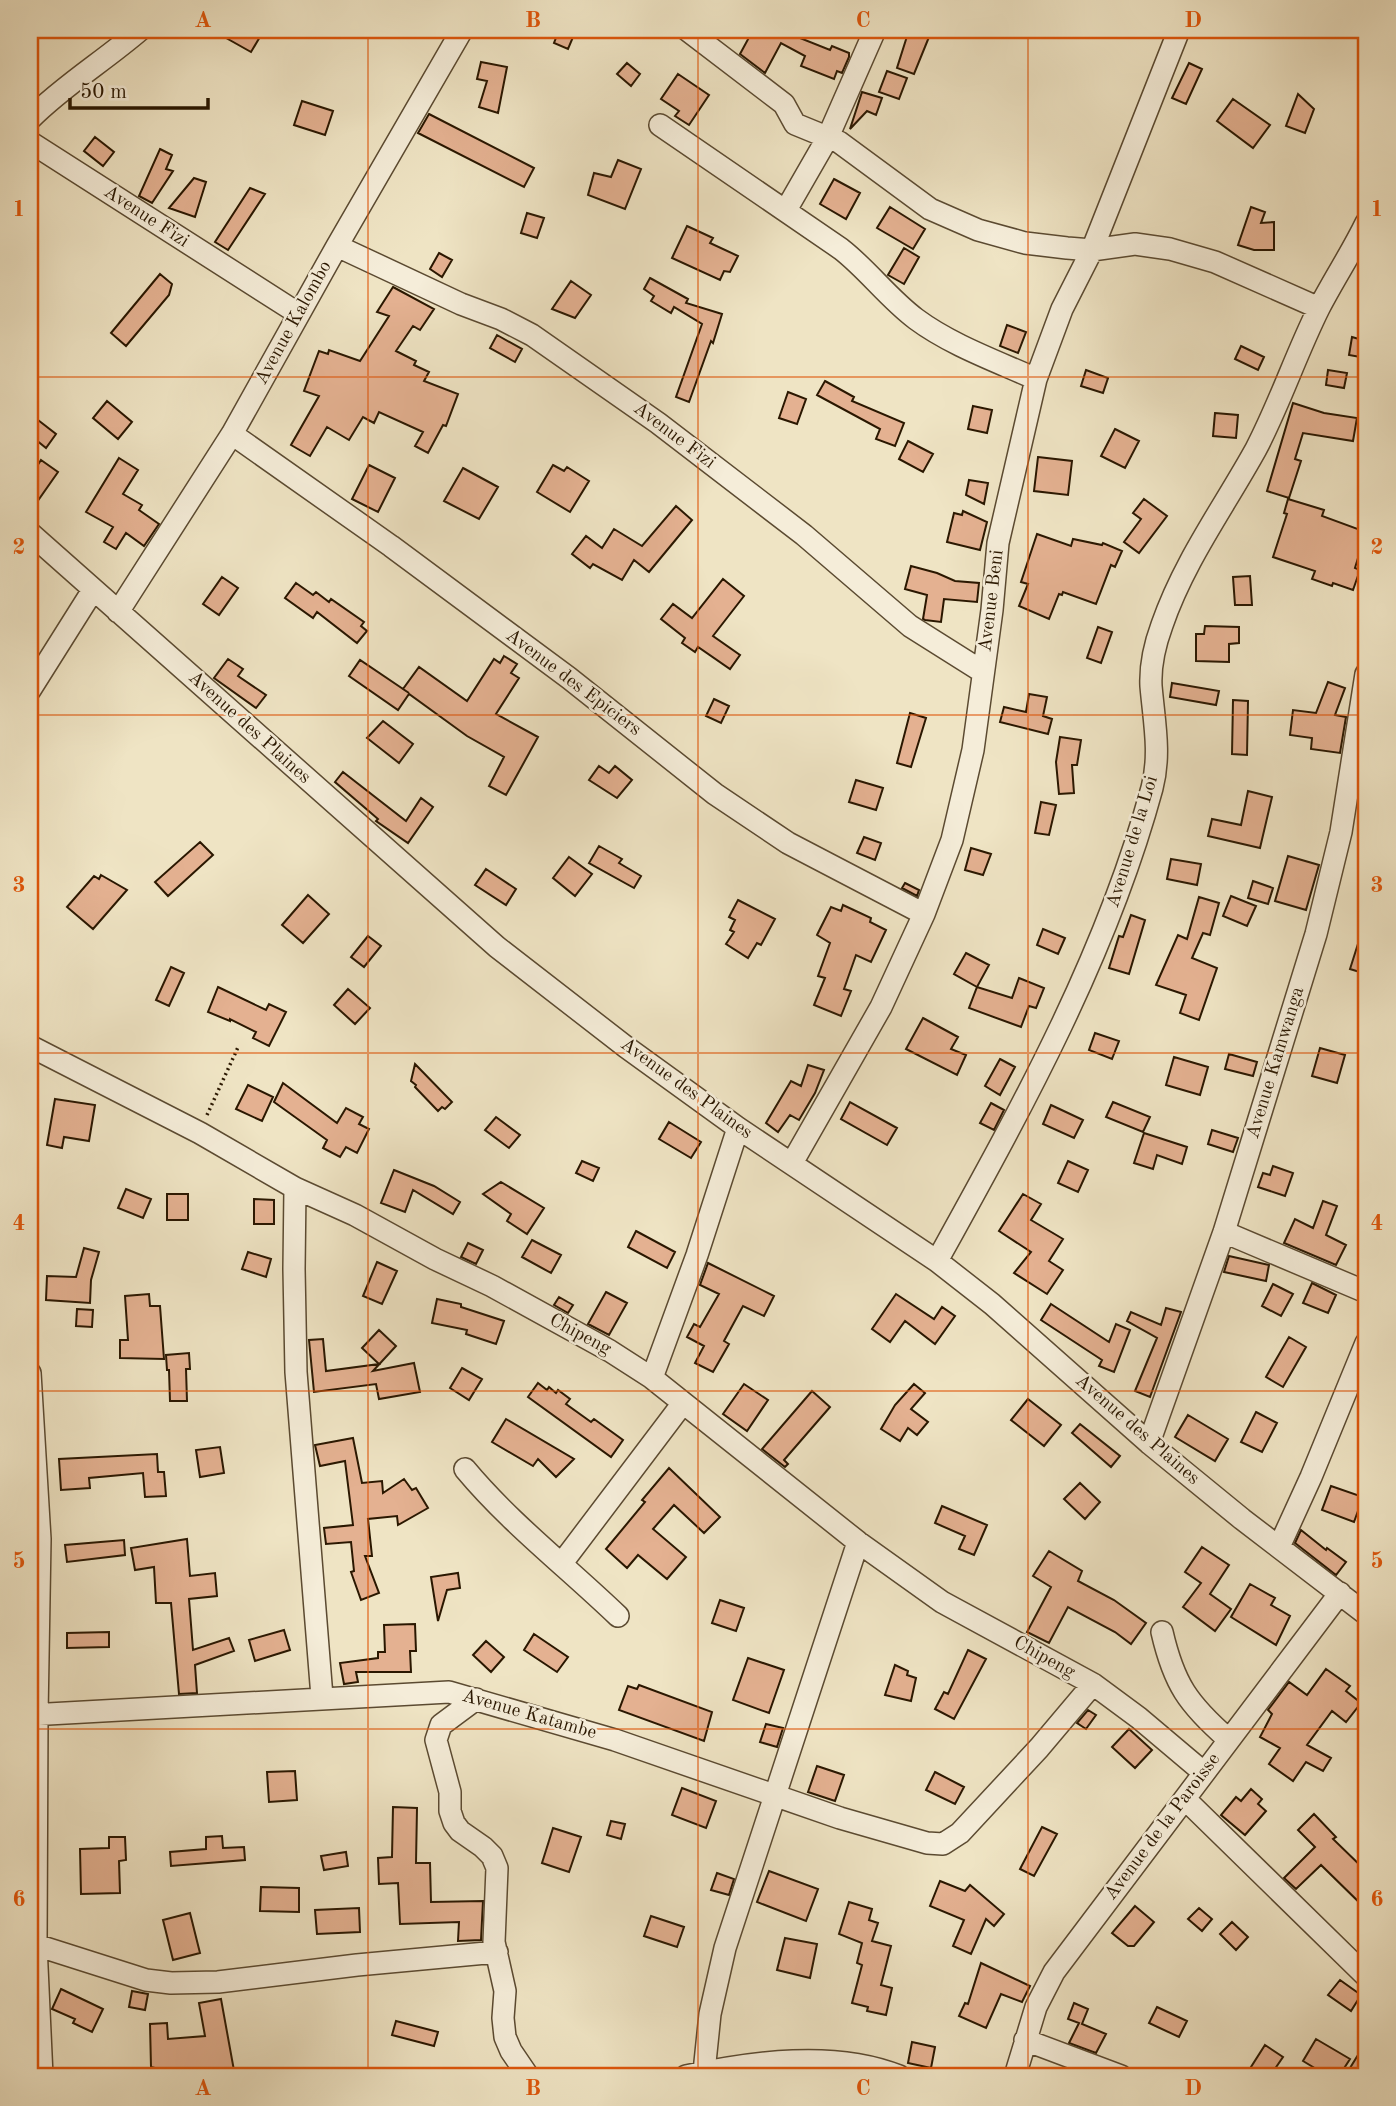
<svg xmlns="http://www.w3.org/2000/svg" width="1396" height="2106" viewBox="0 0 1396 2106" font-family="'Old Standard TT',serif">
  <rect width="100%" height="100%" fill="#efe4c4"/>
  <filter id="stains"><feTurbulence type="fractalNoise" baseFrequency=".00286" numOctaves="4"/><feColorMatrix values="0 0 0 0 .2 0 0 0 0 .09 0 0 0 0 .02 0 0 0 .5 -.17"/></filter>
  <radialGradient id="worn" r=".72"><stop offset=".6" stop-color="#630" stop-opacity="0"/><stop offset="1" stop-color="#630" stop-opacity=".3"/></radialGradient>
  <path fill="#e4b191" stroke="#2a1700" stroke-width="2" d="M212,30h52l-13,22z
    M559,30h17l-8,19 -14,-6z
    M753,30l16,2 2,-2h9l50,20 2,-4 17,7v4l-7,16 -5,-2 -3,8 -33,-13 4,-10 -24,-13 -16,30 -25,-19z
    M909,30l20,7 -15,37 -17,-6z
    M481,62l26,5 -9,46 -19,-6 8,-26 -10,-2z
    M627,63l13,11 -9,12 -14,-12z
    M1189,63l13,6 -16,35 -14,-6z
    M887,71l20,7 -8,21 -20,-7z
    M678,74l31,21 -20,30 -14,-9 4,-5 -18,-12z
    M862,92l20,6 -6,17 -9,-4 -17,18z
    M1298,94l16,15 -9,24 -19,-7z
    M1233,99l37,26 -17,23 -36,-27z
    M302,101l31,10 -8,24 -31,-10z
    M429,114l105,54 -10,19 -106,-54z
    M95,137l19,15 -11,14 -19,-15z
    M160,149l12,6 -6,14 7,2 -21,32 -13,-7z
    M618,160l23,9 -16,40 -37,-14 6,-22 17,4z
    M194,178l12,4 -11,35 -26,-9z
    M834,179l26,14 -14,26 -26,-15z
    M250,188l15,6 -37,56 -13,-8z
    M890,207l35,22 -12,20 -36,-21z
    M1251,207l14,5 -4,11 13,-1v28h-20l-16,-5z
    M527,213l17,5 -7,20 -16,-5z
    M687,226l26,12 -3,5 28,13 -8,16 -6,-1 -4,9 -48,-22z
    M904,248l15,9 -15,27 -16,-9z
    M439,253l13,7 -10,17 -12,-8z
    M160,274l12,10 -3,11 -43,51 -15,-13z
    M650,278l38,21 -2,4 36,11 -9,29 -2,-2 -22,61 -13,-5 26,-73 -28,-17 -3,6 -20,-12 3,-5 -10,-7z
    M571,281l20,14 -16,23 -23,-9z
    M393,287l41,22 -14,21 -7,-4 -17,25 20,10 -2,4 15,7 -5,9 34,13 -12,32 -3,-1 -15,28 -13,-7 8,-14 -44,-20 -5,11 -11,-6 -14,23 -22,-13 -17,29 -19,-11 28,-49 -15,-5 15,-40 9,3 1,-4 31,11 29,-45 -12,-4z
    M1007,325l19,7 -8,21 -18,-7z
    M497,335l25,14 -7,13 -25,-14z
    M1352,337l14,4v17l-17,-3z
    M1241,346l23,11 -6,13 -23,-11z
    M1086,370l22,8 -5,15 -22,-7z
    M1328,370l19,3 -3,15 -18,-3z
    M825,381l29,16 -2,4 52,22 -9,23 -19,-7 4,-10 -63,-34z
    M788,392l18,7 -9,25 -18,-6z
    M107,401l25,21 -14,17 -25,-21z
    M1293,403l31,10 33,5 -4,23 -50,-8 -8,26 6,2 -12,37 -22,-7z
    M973,406l19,4 -5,23 -19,-4z
    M1215,413l23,2 -2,23 -23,-2z
    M38,420l18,14 -10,14 -16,-13v-5z
    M1115,429l24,12 -14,27 -24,-12z
    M908,441l25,13 -10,18 -24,-13z
    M1038,457l34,4 -4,34 -34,-4z
    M119,458l19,12 -15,24 19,11 -3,5 20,14 -15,22 -18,-13 -10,16 -12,-7 9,-15 -27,-15z
    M41,460l17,12 -28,40v-35z
    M369,465l26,13 -17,34 -26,-13z
    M553,465l11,6 3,-4 22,14 -19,31 -33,-20z
    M463,468l35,19 -19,32 -35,-18z
    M969,480l19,3 -4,21 -18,-9z
    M1144,499l23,17 -28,37 -15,-11 17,-23 -8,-6z
    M1288,499l36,11 -2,6 44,16 -11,36 5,2 -7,20 -20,-7 -1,3 -20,-7 3,-8 -42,-14 14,-43 -3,-1z
    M676,506l16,14 -43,52 -15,-12 -12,20 -29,-16 -3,4 -18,-14 14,-18 16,12 12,-19 28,17z
    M963,511l24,11 -7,28 -33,-8 7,-29 8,2z
    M1037,534l34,12 2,-7 29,6 1,-2 19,8 -7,16 -4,-2 -15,39 -33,-12 -1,3 -3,-1 -10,25 -30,-13 9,-22 -7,-2z
    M911,566l26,7 18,8 24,2 -2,19 -33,-3 -3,23 -16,-2 -2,-1 4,-24 -22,-6z
    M1250,576l2,29h-17l-2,-28z
    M222,577l16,11 -19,27 -16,-11z
    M723,579l21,17 -31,40 27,19 -10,14 -32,-22 -3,5 -13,-9 3,-5 -24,-19 12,-15 19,14z
    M296,583l17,12 3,-3 13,10 2,-3 33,23 -3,4 6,5 -10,12 -40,-31 -4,6 -28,-20z
    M1205,626l34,1v16l-10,1v18l-33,-1v-27h8z
    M1098,627l14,5 -11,31 -14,-5z
    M504,656l13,8 -6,9 8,5 -23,36 42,23 -32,58 -17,-9 15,-29 -37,-21 -58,-42 -11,16 -49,-34 11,-16 49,33 -6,-4 16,-22 48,34 27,-42 6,4z
    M228,659l15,10 -5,7 28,19 -10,13 -42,-30z
    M1328,682l17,6 -10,27 11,2 -6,36 -29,-4 1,-11 -22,-3 3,-25 23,3z
    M1172,683l47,8 -3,14 -46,-8z
    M1029,694l18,3 -4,19 9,3 -4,15 -48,-12 4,-15 22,5z
    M714,699l15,7 -8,17 -15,-7z
    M1233,700l15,1 -1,54 -15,-1z
    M910,713l16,5 -15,49 -14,-4z
    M383,721l30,23 -14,19 -32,-25z
    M1060,737l21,3 -4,25h-5l2,28 -15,1 -3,-32z
    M599,766l10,7 6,-7 17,14 -15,18 -28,-18z
    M343,772l63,49 15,-23 12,9 -25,36 -32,-22 2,-2 -43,-37z
    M856,780l27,8 -7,22 -27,-8z
    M1248,791l24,6 -12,51 -52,-12 4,-17 29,6z
    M1041,802l15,3 -7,30 -14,-2z
    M864,837l17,6 -6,17 -18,-7z
    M200,842l13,13 -45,41 -13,-14z
    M599,846l23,13 -3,4 22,13 -7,12 -45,-25z
    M971,848l20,6 -8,21 -18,-5z
    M1288,856l31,9 -13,45 -31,-9z
    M569,857l23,17 -17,22 -22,-18z
    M1171,859l30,5 -4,21 -30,-6z
    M486,869l30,20 -10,16 -31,-20z
    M101,875l26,15 -34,39 -26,-22 27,-31 5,3z
    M1253,881l20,7 -5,16 -20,-6z
    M905,883l14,7 -2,6 -15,-8z
    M308,895l21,19 -26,29 -21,-18z
    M1231,896l25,10 -9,20 -24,-10z
    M1199,897l20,6 -9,32 -7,-2 -11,25 25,10 -18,52 -19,-7 6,-18 -30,-10 22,-50 9,4z
    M738,900l37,19 -14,26 -4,-2 -9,15 -22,-14 8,-12 -4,-2 5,-10 -6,-3z
    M843,905l28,13 -1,4 16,8 -15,32 -15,-7 -12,34 7,2 -10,25 -27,-11 11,-27 -7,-2 12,-33 -13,-8 14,-28 10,4z
    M1131,915l14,5 -16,54 -20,-6 10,-32 4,1z
    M1363,928l3,1v45l-16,-5z
    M1043,929l22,9 -7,16 -21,-9z
    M368,936l13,10 -17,21 -13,-10z
    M966,953l23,12 -12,22 -23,-13z
    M171,967l13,6 -15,33 -13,-6z
    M1019,978l25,10 -8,20 -7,-2 -8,21 -52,-19 8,-21 35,11z
    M218,987l48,23 3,-6 17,8 -17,34 -16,-8 3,-6 -26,-13v2l-22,-9z
    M348,989l22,19 -15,16 -21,-19z
    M923,1018l35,19 -7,12 15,6 -9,20 -51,-26z
    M1095,1033l24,8 -7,18 -23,-9z
    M1320,1048l25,7 -8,28 -25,-7z
    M1229,1054l28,8 -4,14 -28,-7z
    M1174,1057l34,10 -8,28 -34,-10z
    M1000,1059l15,8 -15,28 -15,-9z
    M415,1064l37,38 -7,7 -3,-2 -4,4 -23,-24 1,-2 -5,-4z
    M808,1065l16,5 -9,23 -16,27 -9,-5 -12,17 -12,-9 25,-42 10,5z
    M283,1083l54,40 9,-15 17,9 -4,7 10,5 -12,24 -11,-6 -6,10 -17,-9 4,-8 -53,-38z
    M248,1085l25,12 -11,24 -26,-12z
    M55,1099l40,6 -6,36 -25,-4 -2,11 -15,-3z
    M850,1102l47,26 -10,17 -46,-26z
    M1113,1102l37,15 -7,15 -37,-15z
    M991,1103l13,7 -10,20 -14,-7z
    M1051,1105l32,15 -9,18 -31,-14z
    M496,1117l24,18 -11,13 -24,-18z
    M669,1122l32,20 -10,16 -32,-19z
    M1212,1130l26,8 -5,14 -25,-8z
    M1144,1133l43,14 -5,17 -25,-9 -4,14 -19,-6z
    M582,1161l17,7 -6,13 -17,-8z
    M1068,1161l20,9 -10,22 -20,-9z
    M1273,1166l20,7 -8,23 -27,-9 5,-14 7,2z
    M394,1170l40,16 26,16 -7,12 -40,-24 -8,22 -24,-9z
    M501,1182l43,26 -17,26 -20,-13 4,-7 -28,-20z
    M126,1189l25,10 -8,19 -25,-10z
    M167,1194h21v26h-21z
    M1023,1194l18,10 -10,16 32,19 -14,22 14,9 -16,24 -33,-21 17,-21 -32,-21z
    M254,1199l20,1v24h-20z
    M1323,1201l14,5 -11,29 20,10 -10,20 -52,-22 11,-24 18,9z
    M636,1231l39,21 -8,16 -39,-21z
    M532,1240l29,15 -10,18 -29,-16z
    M468,1243l15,7 -7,14 -15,-7z
    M84,1248l15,4 -8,28 -1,23 -44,-3 1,-24 29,1z
    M248,1252l23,7 -5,18 -24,-8z
    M1229,1256l40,9 -3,16 -42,-9z
    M377,1262l20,9 -15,33 -19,-8z
    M708,1263l66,33 -10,20 -21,-10 -19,35 5,3 -16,28 -18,-9 9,-17 -17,-9 7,-13 6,3 19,-33 -19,-9z
    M1312,1283l24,12 -8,18 -25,-10z
    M1273,1284l20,10 -12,22 -19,-10z
    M606,1292l21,11 -18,32 -21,-11z
    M149,1294l1,12h10l4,53 -44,-1v-18h8l-3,-44z
    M896,1294l38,25 8,-12 13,9 -20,28 -30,-23 -15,21 -18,-13z
    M559,1297l14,8 -5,8 -14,-8z
    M437,1299l24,5v3l43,14 -8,23 -30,-10 1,-4 -35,-7z
    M1051,1304l58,38 7,-18 14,6 -16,42 -15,-6 3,-6 -61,-40z
    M1166,1308l15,4 -31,85 -15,-6 22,-53 -30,-17 4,-9 30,13z
    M77,1309l16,1 -1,17 -16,-1z
    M379,1330l17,16 -23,25 41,-8 6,29 -41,7 -3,-15 -62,8 -5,-52 14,-1 3,32 53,-7 -17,-16z
    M1289,1337l17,10 -23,40 -17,-10z
    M189,1353l1,16h-4l1,32h-17l-1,-31h-2l-1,-15z
    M462,1368l20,11 -13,21 -19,-12z
    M538,1383l9,7 2,-3 7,6 2,-3 12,9 -4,5 25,18 3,-3 29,21 -12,17 -83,-60z
    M744,1384l24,16 -21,31 -24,-17z
    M914,1384l11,9 -14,16 17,13 -11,13 -9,-7 -8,13 -19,-12 14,-24z
    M812,1391l18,16 -46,53 4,4 -3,3 -23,-18z
    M1028,1399l33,26 -17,21 -33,-26z
    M1256,1412l21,11 -15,29 -21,-10z
    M1188,1415l40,24 -13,22 -40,-24z
    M506,1419l68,40 -18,18 -18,-18 -5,7 -41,-24z
    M1080,1424l40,32 -9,11 -39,-34z
    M353,1438l9,45 20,-2 1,12 21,-14 8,11 4,-2 12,20 -30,17 -1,-9 -29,3 4,37h-7l14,37 -18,7 -10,-28 3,-1 -3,-29 -25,2 -2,-16 29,-3 -8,-64 -25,5 -5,-21z
    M220,1447l4,26 -24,4 -4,-27z
    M157,1454l1,18h6l2,24 -21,1 -2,-24 -54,5 1,10 -29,2 -2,-31z
    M669,1468l51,49 -16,16 -30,-28 -21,24 33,28 -19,22 -29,-24 -11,13 -21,-19 39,-47 -3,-2z
    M1080,1483l20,19 -15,17 -21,-20z
    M1331,1486l32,11 -9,25 -32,-12z
    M942,1506l45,19 -13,30 -15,-6 6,-13 -30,-13z
    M1301,1530l25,20 1,-2 19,14 -10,13 -41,-32z
    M187,1539l3,37 25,-3 2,23 -28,3 4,51 36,-12 5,13 -39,14 2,28 -18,1 -8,-91h-15l-2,-36 -19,3 -4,-22z
    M124,1540l1,15 -58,7 -2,-17z
    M1202,1547l27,18 -19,29 21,15 -16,22 -32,-24 18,-24 -16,-11z
    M1049,1551l33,20 -4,10 36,19 32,23 -15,21 -16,-12 -47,-25 -19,36 -22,-11 24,-45 -18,-11z
    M458,1573l2,15 -13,2 -9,31 -7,-44z
    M1250,1584l25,14 -4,7 19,11 -14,29 -45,-28z
    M720,1600l24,8 -8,23 -24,-8z
    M415,1624l1,27h-6l1,21h-55l2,10 -14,2 -4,-21 38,-5v-6h7l-1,-27z
    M284,1630l6,20 -35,11 -6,-21z
    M109,1632v15l-42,1v-15z
    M534,1634l34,23 -11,15 -33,-22z
    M486,1641l18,16 -13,15 -18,-17z
    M968,1650l18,9 -32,60 -19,-10 9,-17 4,2z
    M748,1658l36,12 -15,43 -36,-13z
    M895,1665l13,6 -1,4 9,3 -5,23 -26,-6z
    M1326,1669l24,17 -4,5 15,12 -15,19 -14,-11 -25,34 24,13 -8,13 -17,-9 -13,19 -24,-17 11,-16 -20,-11 12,-23 -4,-4 21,-28 18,13z
    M639,1685l73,27 -8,29 -85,-31 9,-24 9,3z
    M1088,1710l8,5 -10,14 -9,-6z
    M766,1724l17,4 -6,19 -17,-5z
    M1129,1729l23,21 -17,18 -23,-21z
    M817,1766l27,9 -9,26 -27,-9z
    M295,1771l2,29 -28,2 -2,-30z
    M935,1772l29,15 -9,17 -29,-14z
    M682,1788l34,13 -10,27 -34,-13z
    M1251,1789l11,10 -4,5 8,7 -21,24 -24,-20 15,-18 5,4z
    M393,1807l24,1 -1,55h14l1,39 52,-1 -2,39 -23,1 1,-19 -59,2 -2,-41 -19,1 -1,-26 14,-1z
    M1314,1814l22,23 -3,2 33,32v38l-45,-44 -25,24 -12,-11 31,-31 -17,-17z
    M611,1821l14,3 -4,15 -14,-4z
    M1042,1827l15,7 -23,42 -14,-7z
    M553,1828l28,9 -12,35 -27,-9z
    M222,1836l1,12 21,-1 1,13 -74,6 -1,-14 36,-3v-12z
    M109,1837h16l1,23 -7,1 1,32 -39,1 -1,-45 29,-1z
    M346,1852l2,14 -24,4 -3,-14z
    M769,1871l49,18 -12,32 -49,-19z
    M717,1873l17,6 -5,16 -18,-5z
    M940,1881l25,10 5,-6 34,29 -10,12 -8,-7 -15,35 -18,-8 11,-26 -34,-14z
    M261,1887l38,1v24l-39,-1z
    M849,1902l23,7 -3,11 9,3 -6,18 19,5 -10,39 11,3 -6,27 -19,-4 1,-4 -16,-4 10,-38 -5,-2 5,-20 -23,-9z
    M1135,1906l19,16 -20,24h-6l-16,-13z
    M359,1908l1,24 -43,2 -2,-24z
    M1199,1908l13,11 -10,12 -14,-12z
    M190,1913l10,40 -27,7 -10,-40z
    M651,1916l33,11 -7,20 -33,-11z
    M1232,1922l16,15 -12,13 -16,-16z
    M785,1938l32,6 -7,34 -33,-8z
    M981,1963l49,23 -8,16 -21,-8 -15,34 -27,-12 6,-13 3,1z
    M1340,1980l21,15 -10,16 -23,-16z
    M61,1989l42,20 -11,23 -19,-9 2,-4 -23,-10z
    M132,1991l16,3 -3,16 -16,-3z
    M221,1999l14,77h-73l1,-6 -12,-3 -1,-43 17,-1 1,16 37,-3 -6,-33z
    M1074,2003l14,6 -6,15 24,10 -10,19 -27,-10 10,-20 -11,-4z
    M1157,2007l30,14 -8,16 -30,-14z
    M396,2021l42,11 -4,14 -42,-11z
    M1316,2039l34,20 -11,17h-11l-25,-15z
    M912,2042l23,5 -4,21 -23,-5z
    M1366,2042v34h-4l-12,-8z
    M1265,2045l18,12 -13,19h-5l-14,-9z"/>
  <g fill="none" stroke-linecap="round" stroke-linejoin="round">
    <defs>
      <path id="minor" d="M687,30l97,74 11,20 44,18 91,67 48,21 47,13 42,5 25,2 43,-6 35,5 45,13 104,46
        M30,119c34,-34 74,-58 110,-89
        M660,125l181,124c27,21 47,49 75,70 35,26 80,42 120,60
        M30,142l269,172
        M786,210l42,-73 47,-107
        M337,246l124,58 40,15 31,16 126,88 146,112 106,91 73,46
        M232,434l159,112 178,132 146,116 73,49 136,71
        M30,533l467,414 129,100 112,81 199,133 55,43 157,139 93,76 124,95
        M118,612l114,-178 105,-188 125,-216
        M30,690l63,-100
        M30,1046l170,87 95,55 60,27 80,44 57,27 118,65 42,27 206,164 84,60 151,82 46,34 64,54
        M792,1163l89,-156 43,-93 28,-74 21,-90 19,-140 6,-67 38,-164 26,-70 30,-59 87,-220
        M295,1188l-1,81 2,103 26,325
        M1224,1232l142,60
        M937,1261c84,-152 169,-304 215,-473 9,-34 2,-67 -1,-102 -1,-21 4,-42 11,-61 22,-64 62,-118 94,-176 24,-46 40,-95 63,-141 15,-29 33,-56 47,-85
        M30,1373l10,166 -3,176 -1,230 6,131
        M652,1378l45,-123 41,-127
        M1149,1443l75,-211 92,-298 25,-102 25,-158
        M465,1469c45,54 102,98 153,147
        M1279,1547l32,-70 55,-134
        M562,1563l121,-160
        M1162,1632c12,52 26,72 66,107
        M476,1699l-35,26 -5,15 14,52v19l4,12 6,8 23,16 9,9 5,12 -3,74 11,49 -2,27 2,19 6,14 17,25
        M30,1715l419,-23 166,48 225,78 87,25 16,1 17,-11 79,-85 54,-64
        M1185,1799l181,177
        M36,1945l110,35 25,3 47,-1 139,-17 140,-13
        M1025,2040l96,36
        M704,2072l6,-58 15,-66 133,-406
        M686,2076c66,-14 148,-26 213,0
        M1015,2076l21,-69 18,-35 286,-379"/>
    </defs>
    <use href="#minor" stroke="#5b4a31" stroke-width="24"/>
    <path stroke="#2a1700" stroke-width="3.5" stroke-dasharray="2 3.5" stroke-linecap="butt" d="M207,1115l32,-70"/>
    <use href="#minor" stroke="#f5edd9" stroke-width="21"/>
  </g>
  <path fill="none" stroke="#de560b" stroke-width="2" stroke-opacity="0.55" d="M368,30v2046M698,30v2046M1028,30v2046M30,377h1336M30,715h1336M30,1053h1336M30,1391h1336M30,1729h1336"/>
  <g text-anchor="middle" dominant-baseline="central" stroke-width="5" stroke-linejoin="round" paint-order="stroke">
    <g font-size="19" fill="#2a1700" stroke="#f5edd9">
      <text transform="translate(146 217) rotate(33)">Avenue Fizi</text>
      <text transform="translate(294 323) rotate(-61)">Avenue Kalombo</text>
      <text transform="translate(674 436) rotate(37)">Avenue Fizi</text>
      <text transform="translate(992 601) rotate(-83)">Avenue Beni</text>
      <text transform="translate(573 683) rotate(37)">Avenue des Epiciers</text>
      <text transform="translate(249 728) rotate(42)">Avenue des Plaines</text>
      <text transform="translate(1133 842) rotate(-73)">Avenue de la Loi</text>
      <text transform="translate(1276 1063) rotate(-73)">Avenue Kamwanga</text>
      <text transform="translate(686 1089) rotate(36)">Avenue des Plaines</text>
      <text transform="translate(580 1335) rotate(28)">Chipeng</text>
      <text transform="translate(1137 1430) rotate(41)">Avenue des Plaines</text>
      <text transform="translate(1044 1658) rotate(29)">Chipeng</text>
      <text transform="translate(529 1715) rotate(16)">Avenue Katambe</text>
      <text transform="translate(1163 1827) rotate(-53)">Avenue de la Paroisse</text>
    </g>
  </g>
  <rect width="1396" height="2106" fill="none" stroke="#efe4c4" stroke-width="77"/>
  <path d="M70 98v10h138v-10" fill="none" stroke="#2a1700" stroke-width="3.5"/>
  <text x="80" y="98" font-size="21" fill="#2a1700" stroke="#f5edd9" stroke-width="5" paint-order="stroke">50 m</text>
  <rect x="38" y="38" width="1320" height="2030" fill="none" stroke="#de560b" stroke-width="2.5"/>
  <g font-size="23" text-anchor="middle" font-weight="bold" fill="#de560b">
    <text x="203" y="27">A</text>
    <text x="533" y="27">B</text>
    <text x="863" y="27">C</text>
    <text x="1193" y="27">D</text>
    <text x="19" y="216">1</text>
    <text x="1377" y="216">1</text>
    <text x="19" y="554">2</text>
    <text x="1377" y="554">2</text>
    <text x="19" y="892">3</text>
    <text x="1377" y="892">3</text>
    <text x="19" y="1230">4</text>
    <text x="1377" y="1230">4</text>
    <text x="19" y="1568">5</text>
    <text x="1377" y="1568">5</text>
    <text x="19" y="1906">6</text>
    <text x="1377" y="1906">6</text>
    <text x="203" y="2095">A</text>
    <text x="533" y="2095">B</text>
    <text x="863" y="2095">C</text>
    <text x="1193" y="2095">D</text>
  </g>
  <rect width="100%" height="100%" filter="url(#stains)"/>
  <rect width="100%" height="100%" fill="url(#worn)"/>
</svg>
